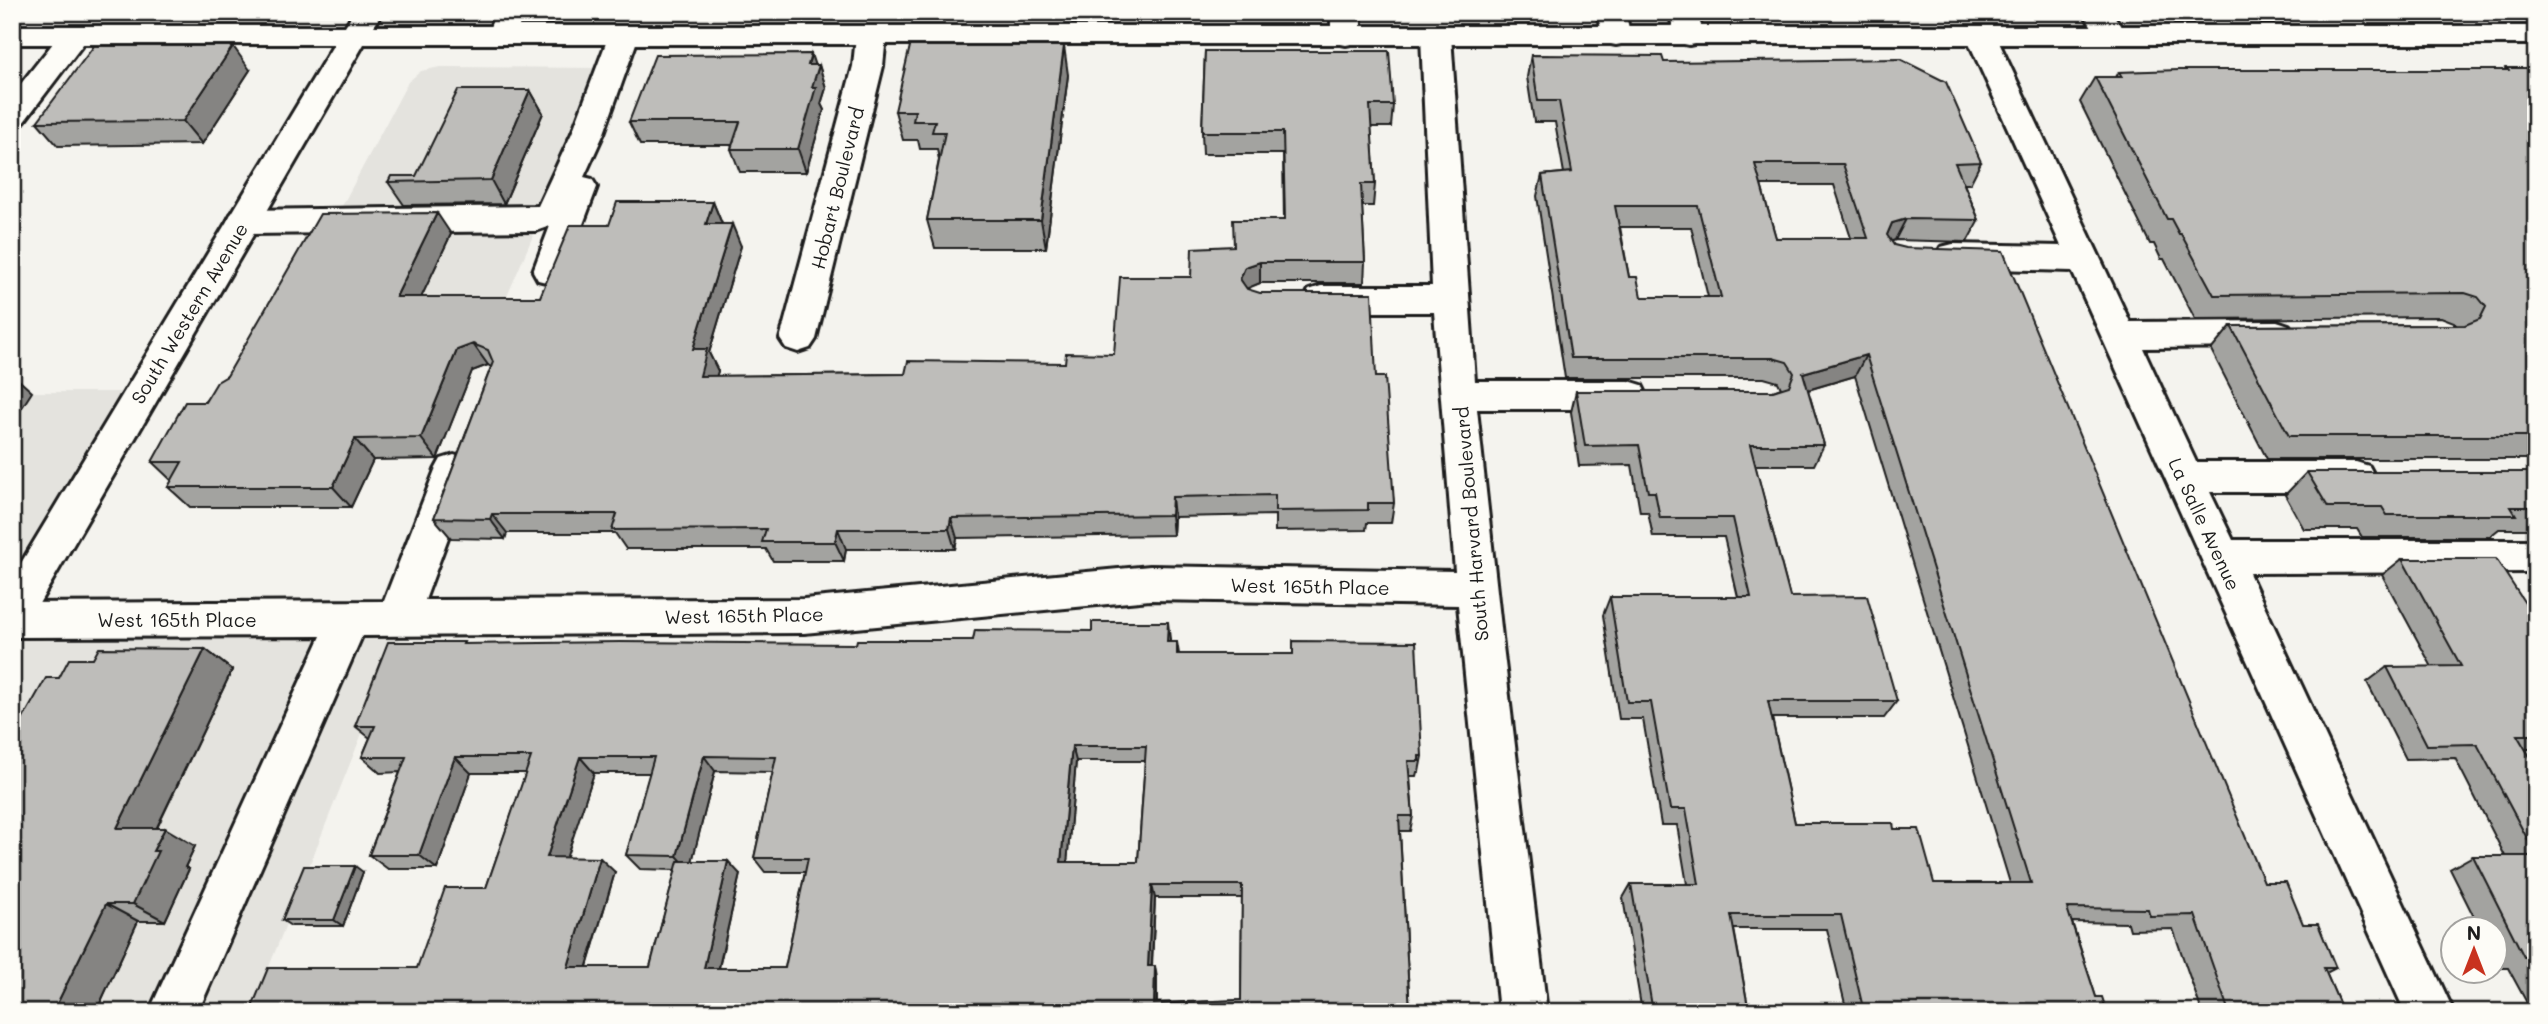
<svg xmlns="http://www.w3.org/2000/svg" width="2548" height="1024" viewBox="0 0 2548 1024" font-family="Mali,sans-serif">
  <rect width="100%" height="100%" fill="#f4f3ee"/>
  <filter id="ink" filterUnits="userSpaceOnUse"><feTurbulence type="fractalNoise" baseFrequency=".0143" numOctaves="2"/><feDisplacementMap in="SourceGraphic" scale="14" xChannelSelector="R" yChannelSelector="G"/><feConvolveMatrix kernelMatrix="1 2 1 2 8 2 1 2 1" color-interpolation-filters="sRGB"/></filter>
  <g filter="url(#ink)">
    <path fill="#e4e3de" d="M440,67l165,1 -127,296h-220l150,-282 13,-11z
      M12,392h130l-130,222z
      M408,618l-157,394h-239v-392z"/>
    <g fill="none" stroke-linecap="round" stroke-linejoin="round">
      <defs>
        <path id="minor" d="M496,12h29l-13,30 -10,2 -10,-2 -5,-7z
          M1331,12h30v24l-5,7 -10,2 -10,-2 -5,-7z
          M1596,12h29l6,24 -5,7 -10,2 -10,-2z
          M1668,12h29l7,24 -5,7 -10,2 -10,-2z
          M2083,12h29l14,23 -5,7 -10,2 -10,-2z
          M75,26l10,2 5,7 -67,88 -11,3v-31l53,-67z
          M624,26l10,2 5,7 -35,98 -20,44 8,2 5,8 -35,93 -12,3 -12,-3 -5,-9 17,-45 -14,5 -293,3 -12,-4 -4,-8 4,-8 12,-4 295,-4 34,-73 37,-98 5,-7z
          M871,27l10,2 5,7 -3,30 -67,273 -6,9 -12,4 -12,-4 -6,-9 73,-273 3,-30 5,-7z
          M1436,27l10,2 5,7 24,345h154l13,4 5,10 -5,10 -13,4h-152l26,237 44,366h-48l-41,-407 -308,-5 -346,33 -442,3 -164,376h-49l172,-376 -309,1v-34l372,-2 51,-131 6,-11 13,-4 13,4 6,11 -48,130 379,-1 346,-33 305,5 -21,-259h-113l-12,-4 -5,-9 5,-9 12,-4h111l-11,-250 5,-7z
          M1981,27l10,2 5,7 134,286 147,-1 12,4 6,9 -6,9 -12,4 -134,1 53,114h160l13,4 6,11 -6,11 -13,4h-146l23,48h303v32l-287,1 205,439h-49l-333,-741 -119,-3 -12,-3 -5,-9 5,-9 12,-3 108,2 -95,-210 5,-7z"/>
        <path id="major" d="M354,12h22l4,5 -6,9h2162v18h-2172l-338,582 -14,5v-53l322,-534h-322v-18h333z"/>
      </defs>
      <use href="#minor" stroke="#1c1c1c" stroke-width="6"/>
      <use href="#major" stroke="#1c1c1c" stroke-width="6"/>
      <use href="#minor" fill="#fdfcf7" fill-rule="evenodd"/>
      <use href="#major" fill="#fdfcf7" fill-rule="evenodd"/>
    </g>
    <path fill="#a3a3a0" stroke="#1c1c1c" stroke-width="2" fill-rule="evenodd" d="M1205,51l188,54 -2,22h-20l4,57 -2,22h-11l3,56 -1,21h-104l-14,5 130,89 18,126 -3,20h-24l-1,7 -91,1v-16l-101,2 -1,18 -216,3 -2,11h-109l-2,12h-71l-7,-12h-140l-11,-16h-108l-2,6 -54,-1 -17,-20 57,-151 -3,-2 -16,6 -35,88 -64,1 -22,47h-161l-22,-20 4,-6 -20,-19 75,-86 224,-142 -30,63h119l69,-72 104,-23 9,22 19,22 -32,107 9,18 -2,5 189,-2 160,-11 49,-9 77,-77 43,-31 50,-26 -1,-66h-80l-1,-22z
      M1531,55l133,7 317,100 -11,22h-6l15,36 -12,22 -72,-2 -4,2 373,640 39,42 33,44 -10,5 17,39h-141l-29,-83 -43,1 -2,-7 -56,-1 24,75 11,15h-260l-20,-83h-93l15,83h-107l-19,-114 8,-14h56l-10,-59h-16l-18,-106h-24l-16,-104 7,-18h128l-14,-60h-71l-5,-25h-8l-8,-47 -53,1 -8,-54 5,-21h197l8,-3 -3,-6 -14,-4h-199l-28,-182 5,-21 22,-2 -9,-51h-21l-7,-45zM1761,185h73l17,53h-75zM1620,227h71l17,70h-67l-12,-20zM1855,376l155,507h-76l-139,-60 -23,-105h112l13,-17 -107,-104 -35,-132h59l10,-20 -16,-55z
      M814,65h5l7,23 -5,16 3,6 -18,62h-66l-9,-23 1,-4h-92l-11,-23z
      M2506,68h30v391h-269l-56,-109 20,-24 225,-1 -2,-3 -13,-5 -246,2 -31,-60h-3l-7,-15h-4l-70,-142 15,-25h21l3,-5 385,-2z
      M250,70l-48,74 -144,2 -21,-24z
      M1068,75l-22,173h-111l-8,-28 12,-60 -2,-11h-17l-2,-9h-15l-8,-29z
      M530,90l13,23 -39,91 -100,1 -16,-23 28,-6z
      M2307,472h229v57h-37l-10,8h-127l-5,-8h-53l-19,-34z
      M2402,559l134,61v129h-11l11,18v245h-4l-24,-44h-9l-3,-7v-32h-16l-30,-60 23,-13h32l-50,-98 -49,1 -39,-77 20,-15h45l-50,-92z
      M1170,639v3h7l2,12h114v-13l129,115 -3,16h-2l-1,4h-6l3,40 -3,15h-10l10,181h-1160l167,-44 69,-80 40,-115h-55l-34,96h-49l-19,-14 31,-83 -20,1 -18,-16 8,-19 -15,-12 112,-82h389zM1076,761h69l-7,101h-71zM715,771l58,1 -19,86 11,14h40l-20,96h-66l21,-94 -48,-13zM594,773h56l-24,82 14,14 36,1 -26,97h-63l28,-95 -49,-15zM1155,898h87l-1,102 -84,3v-25l-5,-12z
      M205,649l27,21 -75,158 38,18 -10,21 4,2 -24,52h-27l-42,91h-84l47,-334 34,-19z
      M363,872l-20,54h-52l-9,-6z"/>
    <path fill="#858482" stroke="#1c1c1c" stroke-width="2" d="M233,46l17,24 -48,74 -19,-23z
      M1064,46l4,29 -22,173 -5,-28z
      M811,54l6,18 2,-7 7,23 -5,16 3,6 -18,62 -8,-23 14,-62 -4,-22z
      M530,90l13,23 -39,91 -13,-24z
      M713,202l9,22h-16z
      M437,213l14,21 -40,85 -15,-22z
      M1906,219l-11,21 -13,5 10,-22z
      M732,224l9,22 -32,107 9,18 -8,26 -10,-21 -7,-27z
      M1260,262v21l-14,6 -6,-10 5,-12z
      M473,344l15,21 -16,6 -35,88 -16,-21 36,-88z
      M1866,355l-11,21 -61,18 9,-21z
      M12,374l20,18 -20,31z
      M355,439l18,21 -22,47 -18,-20z
      M1172,497l2,20 -1,18 -2,-20z
      M492,514l15,19 -2,6 -15,-20z
      M951,518l6,20 -2,11 -6,-20z
      M838,529l8,20 -2,12 -9,-19z
      M1168,622l2,17 -1,19 -2,-16z
      M205,649l27,21 -84,176 -31,-18z
      M1072,746l4,15 -10,115 -5,-14z
      M704,756l11,15 -25,99 -13,-14z
      M455,757l16,16 -34,96 -18,-14z
      M580,757l14,16 -32,98 -15,-14z
      M165,828l30,18 -10,21 4,2 -24,52 -32,-17 20,-53z
      M600,858l15,14 -32,107 -15,-12z
      M728,861l12,13 -24,106 -12,-12z
      M355,866l8,6 -20,54 -9,-6z
      M1152,885l3,13 -4,80 -3,-12z
      M106,904l32,17 -42,91h-43z
      M1155,966l2,12 -1,34 -2,-8z"/>
    <path fill="#bebdba" stroke="#1c1c1c" stroke-width="2" fill-rule="evenodd" d="M94,46h139l-50,75 -146,1z
      M910,46h154l-23,174h-114l18,-88h-13l3,-11h-22l2,-10h-20z
      M1205,51h184l4,54h-23l5,79h-14l4,78h-105l-15,5 -5,12 7,10 13,4h112l4,84h9l9,126h-26v7l-93,1v-16l-103,2 -1,18 -220,3 -2,11h-111l-3,13h-73l4,-13 -154,1 5,-16h-125l-2,5 -56,-1 59,-156 -5,-12 -15,-6 -16,6 -36,88 -66,1 -22,48h-165l14,-25h-30l33,-60h20l12,-20 10,-6 93,-162 117,-1 -41,84h144l30,-72h39l8,-23h96l-7,22h26l-39,125h14l-7,27 205,-2 3,-13 157,2 1,-10 48,1 6,-77h71l1,-29 42,-2 -1,-26h52l-2,-88h-81z
      M811,54l-3,11h11l-7,22h4l-18,62h-67l9,-27h-111l26,-67z
      M1531,55l131,1 2,6 236,-3 46,23 35,80 -26,1 24,57 -73,-1 -14,4 -5,12 7,10 12,3 97,3 261,631h22l17,42h15l18,44h-12l19,44h-114l-34,-97 -45,1 -2,-7 -81,-1 29,89h6l5,15h-243l-23,-97h-110l18,97h-96l-22,-128h68l-13,-75h-16l-19,-107h-24l-17,-105h141l-18,-79h-73l-5,-26h-7l-9,-47 -54,1 -9,-55h197l16,-5 5,-13 -7,-11 -14,-4h-202l-29,-183 30,-3 -13,-71h-21zM1755,164h88l25,74h-92zM1615,206h83l23,91h-80l-4,-20h-8zM1866,355l165,528h-97l-15,-54h-25l-1,-6h-98l-27,-122h129l-30,-105 -77,1 -40,-152h74l-21,-72z
      M2506,68h30v368h-247l-58,-110 234,-1 15,-6 6,-12 -8,-10 -13,-4 -251,2 -33,-61h-2l-8,-15h-4l-72,-142h27l-3,-5 60,-2h329z
      M458,90h72l-39,90 -103,2 3,-6h25z
      M2307,472h229v35h-25l5,8h-129l-5,-8h-54z
      M2402,559h94l40,61v115h-19l19,32v88l-59,-111 -50,1 -40,-78 74,-1z
      M1092,622h76l-1,20h10v12h116v-13l123,1 6,114h-3v5h-11l5,55h-14l11,196h-1160l18,-44h149l28,-80h41l45,-131h-76l-36,98h-50l37,-98h-44l13,-31h-20l33,-84h76l-1,2 157,-2 236,2 1,-4h116l2,-10 117,1zM1072,746h74l-8,116h-77zM704,756l72,1 -22,101h54l-23,110h-81l24,-107h-50l-28,106h-82l32,-109 -53,-1 33,-100h74l-28,98 51,1zM1152,885h90l-1,115 -87,4 1,-38h-7z
      M99,648l106,1 -88,179h48l-12,23h5l-25,53h-27l-53,108h-41v-274l34,-60h13l10,-19h24z
      M2473,856h63v105l-3,-4h-9z
      M304,866h51l-21,54h-52z"/>
  </g>
  <g text-anchor="middle" dominant-baseline="central" stroke-width="6" stroke-linejoin="round" paint-order="stroke">
    <g font-size="19" fill="#1c1c1c" stroke="#fdfcf7">
      <text transform="translate(837 188) rotate(-76)">Hobart Boulevard</text>
      <text transform="translate(189 313) rotate(-59)">South Western Avenue</text>
      <text transform="translate(1471 524) rotate(-95)">South Harvard Boulevard</text>
      <text transform="translate(2205 524) rotate(65)">La Salle Avenue</text>
      <text transform="translate(1310 586) rotate(1)">West 165th Place</text>
      <text transform="translate(744 615) rotate(-1)">West 165th Place</text>
      <text x="177" y="619">West 165th Place</text>
    </g>
  </g>
  <rect width="2548" height="1024" fill="none" stroke="#fdfcf7" stroke-width="42"/>
  <rect x="21" y="21" width="2506" height="982" fill="none" stroke="#1c1c1c" stroke-width="2.5" filter="url(#ink)"/>
  <g transform="translate(2474 950)"><circle r="33" fill="#fdfcf7" stroke="#a3a29f" stroke-width="2"/>
  <path d="M0-5L12 26L0 18L-12 26Z" fill="#c8321e"/>
  <text y="-10" font-size="19" font-weight="bold" text-anchor="middle" fill="#1c1c1c">N</text>
  </g>
</svg>
